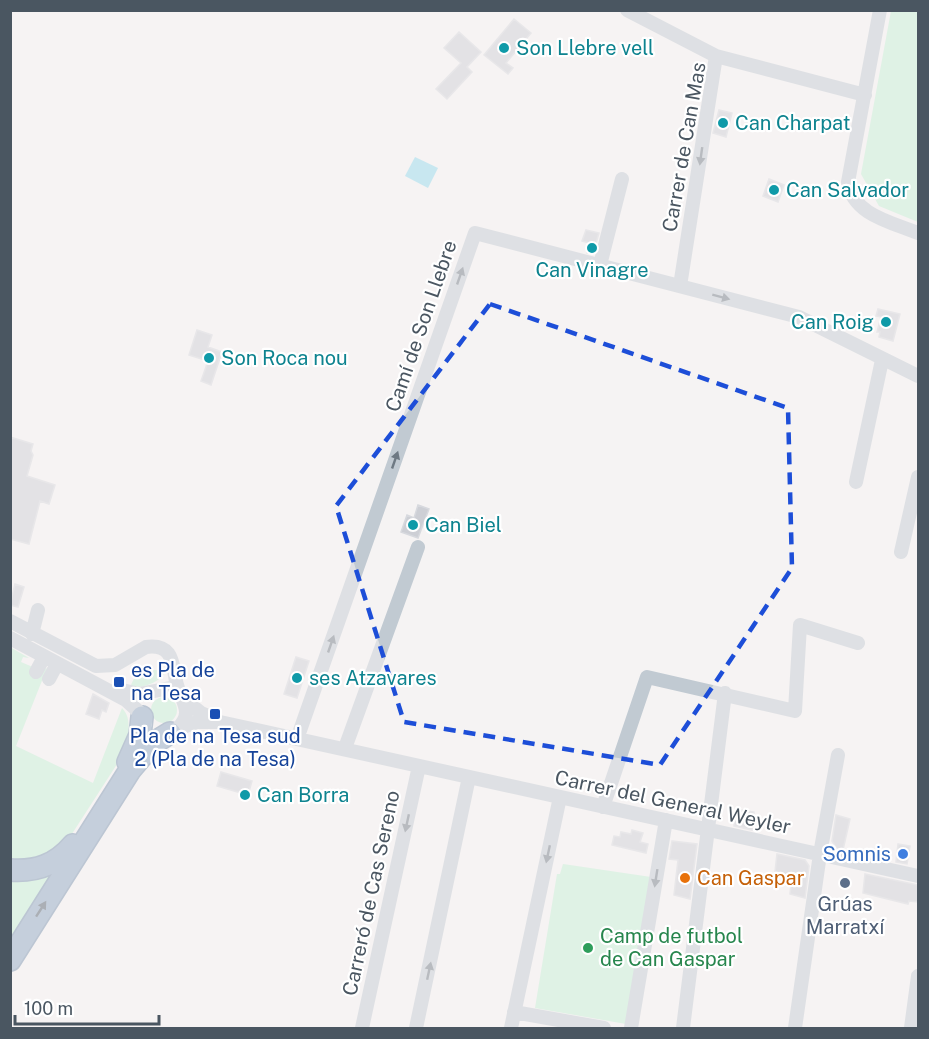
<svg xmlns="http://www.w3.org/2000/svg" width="929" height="1039" viewBox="0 0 929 1039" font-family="'Public Sans',sans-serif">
  <rect width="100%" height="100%" fill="#f5f3f3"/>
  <path fill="#c3f1d5" d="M891,11h27v211l-39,-16 -18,-32z
    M10,647l19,11 -6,-1 -2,5 21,9 5,-3 -31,78 77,37 29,-75c11,12 4,23 8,36l-62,96 -23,18 -34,5z
    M138,670h29c-6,12 -25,19 -37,17z
    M151 710a13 13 0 1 1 26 0a13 13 0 1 1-26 0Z
    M66,861l-55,87v-72z
    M563,864l88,13 -25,147 -91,-16 22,-134h3z"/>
  <path fill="#90daee" d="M415,157l23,11 -10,20 -23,-12z"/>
  <path fill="#cdcfd5" stroke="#d7d9de" stroke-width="1.5" d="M514,19l17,14 -25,30 7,5 -5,6 -24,-19z
    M459,32l22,20 -14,15 5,5 -25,27 -11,-10 25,-26 -17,-15z
    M719,110l13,3 -6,24 -13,-4z
    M769,179l15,6 -6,17 -15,-6z
    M586,230l13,3 -6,21 -6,-1 2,-10 -7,-2z
    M878,309l22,5 -7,27 -14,-4 1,-5h-3l4,-15 -5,-1z
    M197,330l15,5 -4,12 14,5 -11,33 -10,-4 7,-20 -19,-6z
    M10,437l23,7 -2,7 2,4 -6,21 28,9 -6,19 -9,-3 -11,43 -19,-5z
    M418,505l11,4 -11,29 -17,-6 6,-17 7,3z
    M15,584l9,3 -6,20 -8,-2z
    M296,657l13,4 -12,37 -13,-4z
    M93,694l16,9 -3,9 -4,-2 -3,9 -13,-5z
    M221,772l31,9 -4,14 -31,-9z
    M736,809l18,3 -2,18 -18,-4z
    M836,815l14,4 -7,31 -6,-1 -5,-8z
    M632,830l11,3 -3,9 8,2 -2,9 -34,-8 2,-9 6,1 1,-5 10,2z
    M672,841l25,3 -7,55 -16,-4 4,-35 -9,-1z
    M898,844l12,2 -3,18 -11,-2z
    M777,854l28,6 4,6 -4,32 -15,-4 2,-18 -17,-4z
    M865,874l53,11v17l-9,-1 -1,3 -45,-11z"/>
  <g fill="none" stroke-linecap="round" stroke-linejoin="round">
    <defs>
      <path id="highway" d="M128,762l12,-27 2,-18
        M10,870c26,2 46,-5 63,-25
        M10,960l120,-190 22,-26 18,-11"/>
    </defs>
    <use href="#highway" stroke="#7690ad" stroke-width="24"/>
    <path stroke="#c1cad2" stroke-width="14" d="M627,10l89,46 149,39
      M880,10l-32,172c5,33 43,40 70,51
      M600,265l22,-86
      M680,286l36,-230
      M856,482l26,-122
      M901,552l17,-75
      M10,621l86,45 19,-1 31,-18c30,-4 26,21 31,38 5,17 17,28 1,43
      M32,634l6,-24
      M10,638l116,62 12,11 7,13
      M36,672l8,-15
      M49,679l8,-15
      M118,689l21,5 31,-6 31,25 14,6
      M164,734l33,-12h23l698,154
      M297,739l178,-506 324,84 119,59
      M345,748l73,-201
      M603,807l44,-130 148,34 5,-86 58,18
      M514,1012l90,16
      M362,1028l57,-262
      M416,1028l53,-251
      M511,1028l49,-231
      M631,1028l35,-208
      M683,1028l42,-335
      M795,1028l25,-174 18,-99
      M911,1028l7,-52"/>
    <use href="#highway" stroke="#8ba5c1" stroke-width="21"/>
  </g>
  <defs><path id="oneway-solid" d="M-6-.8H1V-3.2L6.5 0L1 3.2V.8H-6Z" transform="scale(1.5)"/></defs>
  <g fill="#6e7983">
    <use href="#oneway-solid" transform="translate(701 156) rotate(98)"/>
    <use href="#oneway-solid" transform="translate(460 276) rotate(-71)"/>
    <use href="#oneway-solid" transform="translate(721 297) rotate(15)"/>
    <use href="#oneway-solid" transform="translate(395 460) rotate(-71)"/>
    <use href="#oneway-solid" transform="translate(331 644) rotate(-71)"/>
    <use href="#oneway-solid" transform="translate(407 823) rotate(102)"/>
    <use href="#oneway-solid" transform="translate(548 854) rotate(102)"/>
    <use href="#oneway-solid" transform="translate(656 878) rotate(99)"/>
    <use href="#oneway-solid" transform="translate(429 971) rotate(-78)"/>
  </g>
  <use fill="#505e6b" href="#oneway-solid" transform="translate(41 909) rotate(-57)"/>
  <path d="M0 0H929V1039H0ZM490,304l298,104 4,160 -132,197 -256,-43 -68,-216z" fill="#f5f3f3" fill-opacity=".55" fill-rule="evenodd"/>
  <path fill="none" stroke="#1d4ed8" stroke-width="4.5" stroke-dasharray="12 8" stroke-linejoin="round" d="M490,304l298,104 4,160 -132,197 -256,-43 -68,-216z"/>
  <g fill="#0f9aa8" stroke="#fff" stroke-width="2">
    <circle cx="504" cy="48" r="6"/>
    <circle cx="723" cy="123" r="6"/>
    <circle cx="774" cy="190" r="6"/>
    <circle cx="592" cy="248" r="6"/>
    <circle cx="886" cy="322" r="6"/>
    <circle cx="209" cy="358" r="6"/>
    <circle cx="413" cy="525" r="6"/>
    <circle cx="297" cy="678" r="6"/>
    <circle cx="245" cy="795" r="6"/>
  </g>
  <g fill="#1a4fb4" stroke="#fff" stroke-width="2">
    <rect x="113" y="676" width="12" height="12" rx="3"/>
    <rect x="209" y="708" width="12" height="12" rx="3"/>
  </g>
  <circle fill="#3f7fe0" stroke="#fff" stroke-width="2" cx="903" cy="854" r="6"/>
  <circle fill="#e8710a" stroke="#fff" stroke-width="2" cx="685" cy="878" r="6"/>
  <circle fill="#5c6f8a" stroke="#fff" stroke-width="2" cx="845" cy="883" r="6"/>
  <circle fill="#2e9e5b" stroke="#fff" stroke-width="2" cx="588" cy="948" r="6"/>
  <g text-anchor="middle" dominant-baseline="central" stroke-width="4.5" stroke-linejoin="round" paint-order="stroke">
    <g font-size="20" fill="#0d838f" stroke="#fff" text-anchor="start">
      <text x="516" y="48">Son Llebre vell</text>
      <text x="735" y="123">Can Charpat</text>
      <text x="786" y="190">Can Salvador</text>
      <text x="592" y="270" text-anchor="middle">Can Vinagre</text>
      <text x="874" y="322" text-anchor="end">Can Roig</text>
      <text x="221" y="358">Son Roca nou</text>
      <text x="425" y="525">Can Biel</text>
      <text x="309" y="678">ses Atzavares</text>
      <text x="257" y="795">Can Borra</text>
    </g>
    <g font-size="20" fill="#4a5661" stroke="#fff">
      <text transform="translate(684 147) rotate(-80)">Carrer de Can Mas</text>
      <text transform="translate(421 326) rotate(-71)">Camí de Son Llebre</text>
      <text transform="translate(673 802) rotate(12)">Carrer del General Weyler</text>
      <text transform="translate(371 893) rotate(-78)">Carreró de Cas Sereno</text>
    </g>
    <g font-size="20" fill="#164399" stroke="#fff" text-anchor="start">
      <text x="131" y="670">es Pla de<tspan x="131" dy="23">na Tesa</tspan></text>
      <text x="215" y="736" text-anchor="middle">Pla de na Tesa sud<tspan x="215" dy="23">2 (Pla de na Tesa)</tspan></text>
    </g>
    <g font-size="20" fill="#366cbe" stroke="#fff" text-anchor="end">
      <text x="891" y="854">Somnis</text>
    </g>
    <g font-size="20" fill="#c56008" stroke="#fff" text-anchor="start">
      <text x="697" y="878">Can Gaspar</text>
    </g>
    <g font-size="20" fill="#4e5e75" stroke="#fff">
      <text x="845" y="904">Grúas<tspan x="845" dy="23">Marratxí</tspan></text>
    </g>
    <g font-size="20" fill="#27864d" stroke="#fff" text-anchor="start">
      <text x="600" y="936">Camp de futbol<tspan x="600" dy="23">de Can Gaspar</tspan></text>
    </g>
  </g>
  <rect width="929" height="1039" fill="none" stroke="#4a5661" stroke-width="24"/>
  <path d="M15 1015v9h144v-9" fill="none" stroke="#4a5661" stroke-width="3"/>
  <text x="24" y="1015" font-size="18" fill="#4a5661" stroke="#ffffff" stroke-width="4.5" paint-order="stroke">100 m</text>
</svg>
